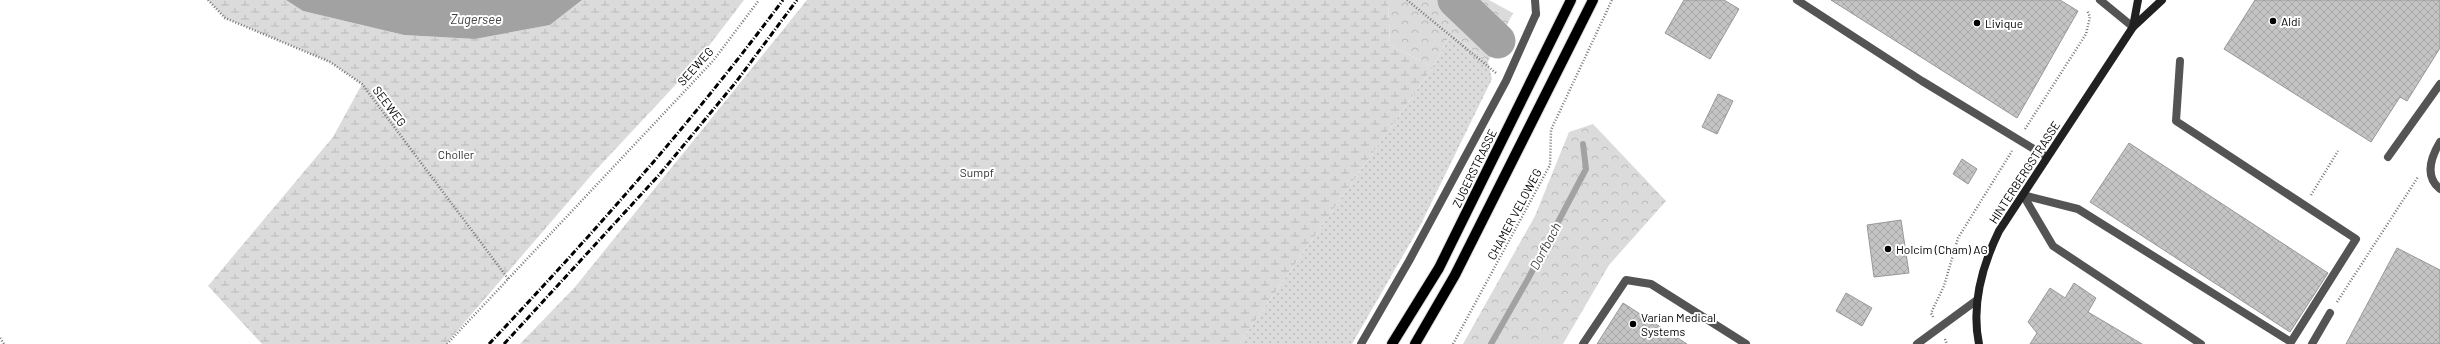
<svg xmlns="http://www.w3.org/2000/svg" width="2440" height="344" viewBox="0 0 2440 344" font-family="Barlow,sans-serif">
  <defs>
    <pattern id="grass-dots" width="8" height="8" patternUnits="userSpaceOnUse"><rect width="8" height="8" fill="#dbdbdb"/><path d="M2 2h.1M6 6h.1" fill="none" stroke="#bababa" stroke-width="1.8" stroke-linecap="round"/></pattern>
    <pattern id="forest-crowns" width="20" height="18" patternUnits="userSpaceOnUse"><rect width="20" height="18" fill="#dbdbdb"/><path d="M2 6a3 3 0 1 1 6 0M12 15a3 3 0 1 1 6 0" fill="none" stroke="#bababa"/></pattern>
    <pattern id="wetland-marsh" width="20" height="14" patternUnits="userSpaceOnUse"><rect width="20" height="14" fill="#dbdbdb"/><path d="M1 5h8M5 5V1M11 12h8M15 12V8" fill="none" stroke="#bababa"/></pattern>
    <pattern id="building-cross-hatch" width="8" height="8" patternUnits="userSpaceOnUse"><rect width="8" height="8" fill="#c4c4c4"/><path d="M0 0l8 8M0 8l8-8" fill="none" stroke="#a7a7a7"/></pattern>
  </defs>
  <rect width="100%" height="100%" fill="#fff"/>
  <path fill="url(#grass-dots)" d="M1451,33l37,29 4,17 -72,147 -68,118h-113l194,-277z"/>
  <path fill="url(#forest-crowns)" d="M1388,0h101l24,13 -25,49 -37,-29 -18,34 -43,-22z
    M1593,124l73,77 -57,64 -46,79h-100l72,-128 34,-84z"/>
  <path fill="url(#wetland-marsh)" d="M208,0h78l17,11 101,24 71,4 75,-14 32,-25h162l-49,64 -101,108 -148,172h-184l-54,-58 125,-149 29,-53 -32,-22 -105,-44z
    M807,0h581l2,45 43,22 -194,277h-719l55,-57z"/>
  <path fill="#a2a2a2" d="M286,0h296l-32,25 -75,14 -71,-4 -101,-24z"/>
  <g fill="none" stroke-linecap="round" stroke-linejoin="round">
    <path stroke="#a2a2a2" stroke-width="6" d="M1491,344l37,-65 58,-110 -3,-25"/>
    <path stroke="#a2a2a2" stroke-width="35" d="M1455,0l43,41"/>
  </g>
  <path fill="url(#building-cross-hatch)" stroke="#989898" d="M1684,0h40l15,9 -29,50 -45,-26z
    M1831,0h229l18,11 -61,107z
    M2255,0h185v48l-33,53 -7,-4 -29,45 -147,-93z
    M1718,94l15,7 -16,33 -15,-7z
    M2129,143l199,130 -38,59 -200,-130z
    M1962,159l15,10 -9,15 -15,-10z
    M1901,220l8,53 -35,4 -7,-52z
    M2397,248l43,22v74h-94z
    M2074,283l22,15 -8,14 54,32h-112l7,-11 -9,-11 22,-34 15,10z
    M1846,293l26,15 -10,18 -26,-15z
    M1623,303l64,41h-90z"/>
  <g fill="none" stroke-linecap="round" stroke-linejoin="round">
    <defs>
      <path id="primary" d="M1392,344l47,-76 132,-268
        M1415,344l40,-69 138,-275"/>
    </defs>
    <use href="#primary" stroke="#dbdbdb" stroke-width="12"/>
    <path stroke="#767676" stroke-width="2.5" stroke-dasharray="1 2" stroke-linecap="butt" d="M208,0l17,18 105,44 32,22 147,196
      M1407,0l89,73
      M2025,129l61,-95 4,-17 -3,-7
      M2311,195l27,-44
      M2337,302l81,-125
      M1933,317l-2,-4 13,-27 14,-48 54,-87
      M0,338l4,6
      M1945,339l2,5
      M447,344l266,-283 46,-61
      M1453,344l97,-179 1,-35 61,-130"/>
    <path stroke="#545454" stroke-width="8" d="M1797,0l125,81 125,76
      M2100,0l33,27
      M2440,142c-9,15 -16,34 0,47
      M2388,157l52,-73
      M2023,195l55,14 213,133 65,-103 -180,-118 4,-60
      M2023,195l30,51 148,98
      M1361,344l48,-83 97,-180 30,-67
      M1583,344l43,-64 25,4 95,60
      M1917,344l60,-44
      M2312,344l18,-31"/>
    <path stroke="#545454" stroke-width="8" d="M1535,0l1,14"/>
    <path stroke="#212121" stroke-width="8" d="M2133,27l5,-27
      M1979,344c-8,-39 3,-78 20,-113l134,-204 29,-27"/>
    <use href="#primary" stroke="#000" stroke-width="10"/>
    <path stroke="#000" stroke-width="3" stroke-dasharray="6 2 1 2" stroke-linecap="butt" d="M489,344c104,-110 204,-223 294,-344
      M504,344l155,-169 77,-93 61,-82"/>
  </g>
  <g fill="#000" stroke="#fff" stroke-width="1.5">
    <circle cx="2273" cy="21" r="4"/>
    <circle cx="1977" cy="23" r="4"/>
    <circle cx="1888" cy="249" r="4"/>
    <circle cx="1633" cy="324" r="4"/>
  </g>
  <g text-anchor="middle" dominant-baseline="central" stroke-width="4" stroke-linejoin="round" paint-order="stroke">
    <g font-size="12" fill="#000" stroke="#fff" text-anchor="start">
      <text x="2281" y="21">Aldi</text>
      <text x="1985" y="23">Livique</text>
      <text x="1896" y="249">Holcim (Cham) AG</text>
      <text x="1641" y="317">Varian Medical<tspan x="1641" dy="14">Systems</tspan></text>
    </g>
    <g font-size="12" fill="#000" stroke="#fff">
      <text transform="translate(695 66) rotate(-48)">SEEWEG</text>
      <text transform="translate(390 106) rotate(53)">SEEWEG</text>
      <text transform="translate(1474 168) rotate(-64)">ZUGERSTRASSE</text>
      <text transform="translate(2024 172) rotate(-57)">HINTERBERGSTRASSE</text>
      <text transform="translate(1514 214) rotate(-62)">CHAMER VELOWEG</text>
    </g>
    <g font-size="12" fill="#323232" stroke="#fff">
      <text x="456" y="154">Choller</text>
      <text x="977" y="172">Sumpf</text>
    </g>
    <g font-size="13" font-style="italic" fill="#434343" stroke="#fff">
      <text x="476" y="19">Zugersee</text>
      <text transform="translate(1545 246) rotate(-62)">Dorfbach</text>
    </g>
  </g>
</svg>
